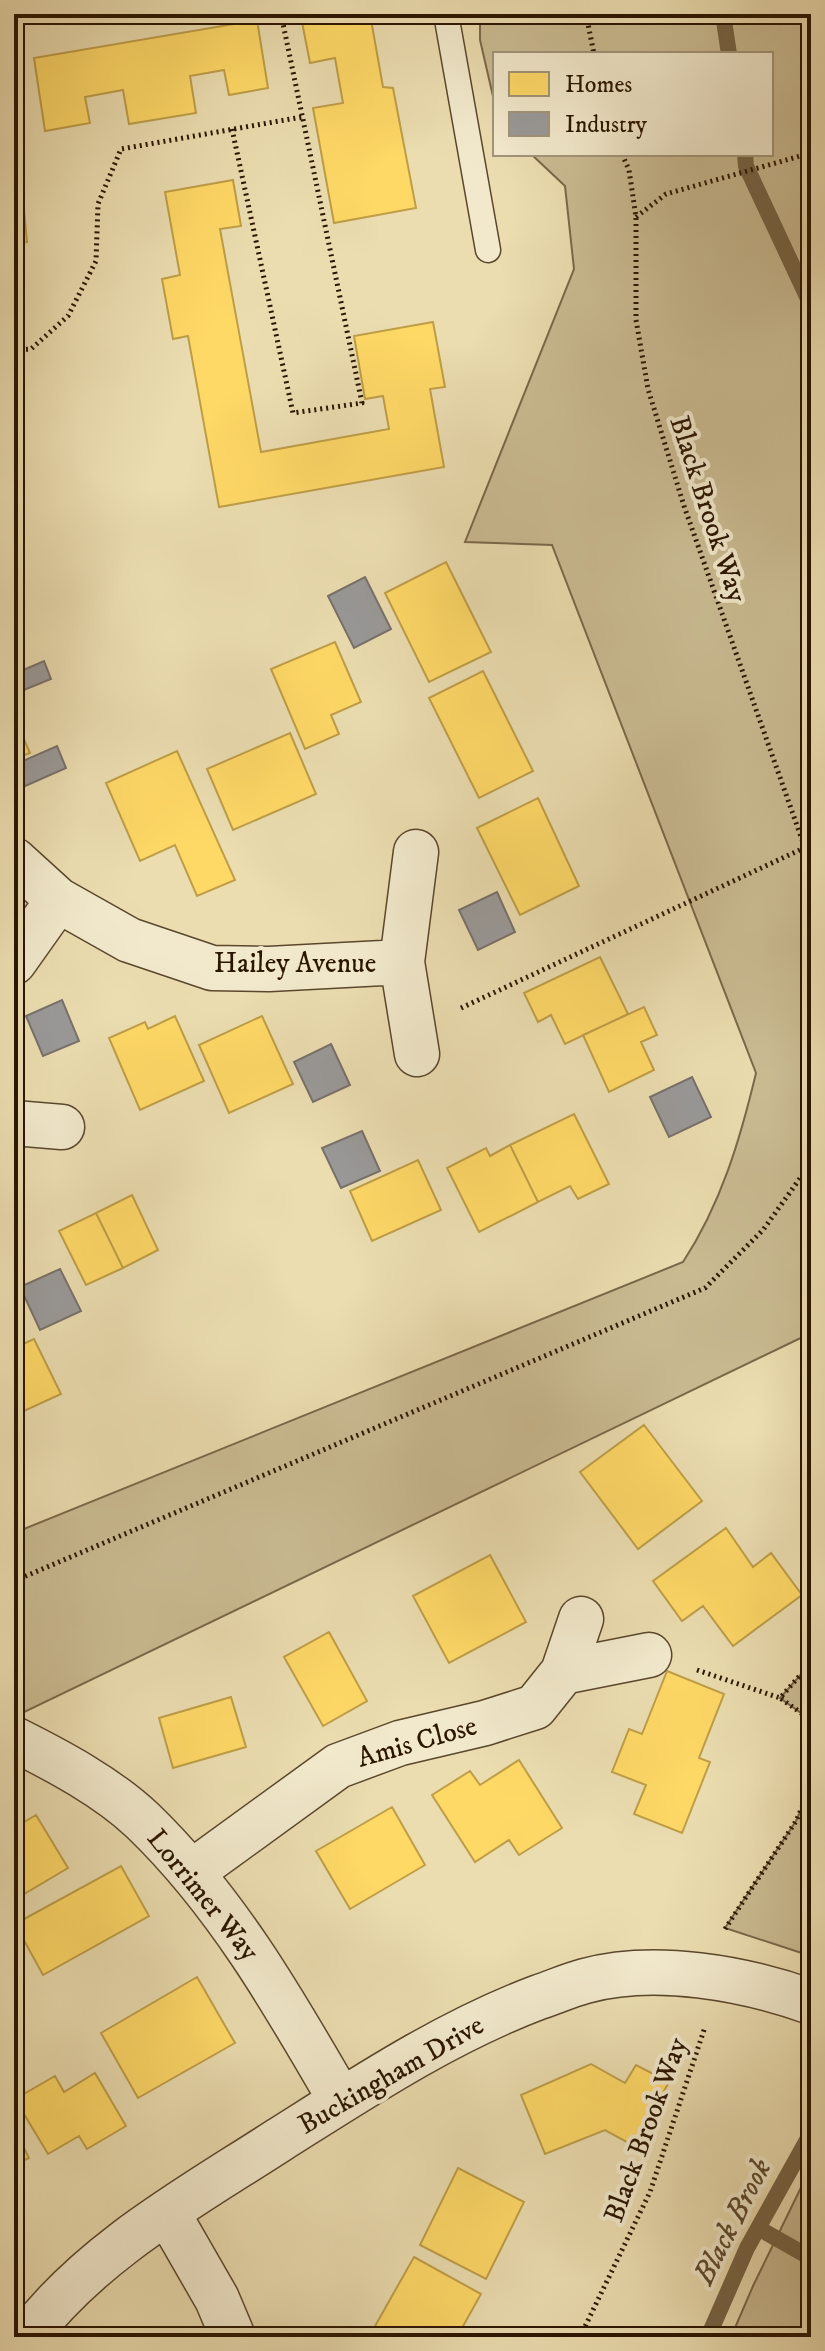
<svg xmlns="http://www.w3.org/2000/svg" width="825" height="2351" viewBox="0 0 825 2351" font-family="'IM FELL DW Pica',serif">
  <rect width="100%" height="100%" fill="#ebddb0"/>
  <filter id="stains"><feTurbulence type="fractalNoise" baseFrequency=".0025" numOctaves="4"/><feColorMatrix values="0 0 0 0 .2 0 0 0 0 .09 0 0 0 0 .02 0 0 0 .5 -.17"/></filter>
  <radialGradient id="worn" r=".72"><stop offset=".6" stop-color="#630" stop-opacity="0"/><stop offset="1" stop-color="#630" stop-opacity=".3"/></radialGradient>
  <path fill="#cabb92" stroke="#7a6849" stroke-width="2" d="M480,14h331v1319l-797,384v-184l669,-271c38,-58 57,-122 73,-189l-204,-528 -87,-3 109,-273 -9,-83 -34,-32h240v-100h-276v51l-15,-65z
    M811,1663v57l-31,-22z
    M811,1787v169l-86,-28 71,-107z
    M811,2167v170h-80l22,-51z"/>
  <path fill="#ffd966" stroke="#bf9e47" stroke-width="2" d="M346,14h24l13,73 10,1 23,120 -82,15 -21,-115 30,-5 -8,-45 -25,5 -8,-41z
    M257,20l11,68 -39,7 -5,-25 -34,6 6,37 -67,11 -6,-34 -38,7 5,26 -45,8 -11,-73z
    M21,179l6,63 -13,1v-63z
    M233,180l8,46 -21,3 41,223 128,-23 -6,-33 -18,3 -11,-63 79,-14 12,65 -15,2 14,78 -225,40 -31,-171 -15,3 -11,-60 18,-4 -15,-83z
    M446,562l45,90 -62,30 -44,-89z
    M335,642l26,60 -30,13 8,19 -34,15 -34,-80z
    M483,671l50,100 -54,27 -50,-100z
    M14,717l16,36 -16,6z
    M290,733l26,61 -83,36 -26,-61z
    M177,751l58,129 -38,16 -22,-51 -35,16 -34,-78z
    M538,798l41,88 -59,29 -43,-87z
    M600,957l28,57 -63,30 -14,-29 -13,7 -14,-29z
    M644,1007l13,28 -16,7 13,28 -45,22 -26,-57z
    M175,1016l29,65 -64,29 -31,-72 36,-16 3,7z
    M262,1016l31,68 -64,29 -30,-68z
    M574,1114l35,70 -31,15 -8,-13 -32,16 -28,-57z
    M510,1145l28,57 -59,30 -32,-64 39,-20 4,8z
    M418,1160l23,50 -69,31 -22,-50z
    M132,1195l26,55 -35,18 -27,-55z
    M96,1213l27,55 -37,17 -27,-54z
    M34,1339l27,55 -37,17 -10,-22v-41z
    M644,1425l58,76 -64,48 -58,-77z
    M726,1528l27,39 18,-14 31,42 -69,51 -30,-40 -21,15 -29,-40z
    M490,1555l36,67 -77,41 -36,-67z
    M329,1632l38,69 -44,25 -39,-69z
    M667,1671l57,23 -25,64 11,4 -28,71 -48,-19 12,-29 -34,-13 17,-43 13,5z
    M231,1697l15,50 -73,21 -14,-50z
    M519,1760l43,68 -43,27 -10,-15 -34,22 -43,-67 38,-24 10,14z
    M392,1807l33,58 -75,44 -34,-58z
    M36,1815l32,53 -54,32v-72z
    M121,1866l28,50 -106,59 -28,-51z
    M197,1977l38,66 -97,55 -37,-65z
    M591,2064l34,19 11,-18 33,17 -35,64 -29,-16 -60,24 -24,-59z
    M95,2073l31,53 -39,23 -8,-13 -31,18 -33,-55 40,-23 9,16z
    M14,2128l15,30 -15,7z
    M458,2168l66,34 -38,77 -66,-34z
    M414,2257l67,37 -24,43 -87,-2z"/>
  <path fill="#999" stroke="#78716b" stroke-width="2" d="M365,577l26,52 -37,19 -26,-52z
    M44,661l7,18 -37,15v-20z
    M57,746l9,22 -52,23v-26z
    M497,892l18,40 -37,18 -19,-40z
    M62,1000l17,41 -36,15 -17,-40z
    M331,1044l19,41 -37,17 -19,-40z
    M692,1077l19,40 -42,20 -19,-40z
    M362,1131l18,40 -39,17 -19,-40z
    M60,1269l21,42 -41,19 -20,-43z"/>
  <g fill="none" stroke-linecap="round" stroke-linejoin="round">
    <path stroke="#766446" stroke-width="16" d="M723,14l6,40
      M745,154l1,12 65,139
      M758,2228l53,30
      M708,2337l39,-89 64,-115"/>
    <defs>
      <path id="service" d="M446,14l42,236"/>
      <path id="minor" d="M416,852l-14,110 15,92
        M14,860l44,40 71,40 83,28 57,1 133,-7
        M14,962l44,-62
        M14,1123l48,4
        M563,1672l18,-53
        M14,1739c44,22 93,48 129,82 83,80 141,181 198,280
        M192,1872l146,-106 62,-23 85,-20 50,-16 28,-35 86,-17
        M167,2212l50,87 16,38
        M27,2337c65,-86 164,-140 252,-197 84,-53 167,-108 260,-143 15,-5 31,-12 46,-16 70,-19 159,-3 226,21"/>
    </defs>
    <use href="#service" stroke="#5a472c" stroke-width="27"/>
    <use href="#minor" stroke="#5a472c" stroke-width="47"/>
    <path stroke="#2a1500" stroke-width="5" stroke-dasharray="2 4" stroke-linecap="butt" d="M586,14l8,40
      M232,129l61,284 69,-10 -81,-389
      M622,154l7,16 7,47v103l12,69 36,117 127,359
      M636,217l30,-23 145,-41
      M14,350l17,-1 37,-33 28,-55 2,-57 23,-55 181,-32
      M461,1008l343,-160
      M14,1581l691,-293 58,-58 48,-67
      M811,1663l-31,35 31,22
      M697,1670l83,28
      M725,1929l71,-108 15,-34
      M580,2337l70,-145 55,-165"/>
    <use href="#service" stroke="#f2e9cc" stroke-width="24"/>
    <use href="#minor" stroke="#f2e9cc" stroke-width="44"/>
  </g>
  <g text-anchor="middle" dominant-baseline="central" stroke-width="8" stroke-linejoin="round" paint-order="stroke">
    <g font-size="28" fill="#2a1500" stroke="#f2e9cc">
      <text transform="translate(708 509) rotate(72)">Black Brook Way</text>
      <text x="295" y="963">Hailey Avenue</text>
      <text transform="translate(417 1742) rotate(-16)">Amis Close</text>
      <text transform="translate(203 1895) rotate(51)">Lorrimer Way</text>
      <text transform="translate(391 2075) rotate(-30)">Buckingham Drive</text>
      <text transform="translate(646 2130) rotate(-70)">Black Brook Way</text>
    </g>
    <g font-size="30" font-style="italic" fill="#5d4a2e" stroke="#f2e9cc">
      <text transform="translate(733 2222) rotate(-63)">Black Brook</text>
    </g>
  </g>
  <rect width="825" height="2351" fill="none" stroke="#ebddb0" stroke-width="48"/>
  <rect x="16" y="16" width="793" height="2319" fill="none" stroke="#2a1500" stroke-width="4"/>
  <rect x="24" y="24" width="777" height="2303" fill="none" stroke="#2a1500" stroke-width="2"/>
  <rect x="493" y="52" width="280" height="104" fill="#f2e9cc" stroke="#a2947a" stroke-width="2"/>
  <rect x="509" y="72" width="40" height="24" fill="#ffd966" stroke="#a2947a" stroke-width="2"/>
  <text x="565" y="92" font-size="24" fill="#2a1500">Homes</text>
  <rect x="509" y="112" width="40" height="24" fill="#999999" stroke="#a2947a" stroke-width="2"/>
  <text x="565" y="132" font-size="24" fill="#2a1500">Industry</text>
  <rect width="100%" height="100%" filter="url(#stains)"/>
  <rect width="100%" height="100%" fill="url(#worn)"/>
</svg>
